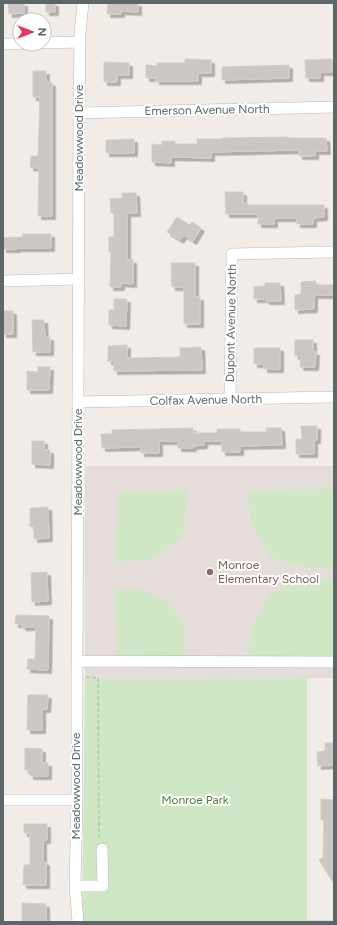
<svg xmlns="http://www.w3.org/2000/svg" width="337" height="925" viewBox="0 0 337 925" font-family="Figtree,sans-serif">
  <defs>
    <filter id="shadow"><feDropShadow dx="3.5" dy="3.5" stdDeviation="0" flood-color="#0004"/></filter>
  </defs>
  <rect width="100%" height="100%" fill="#f1ece8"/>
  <path fill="#e4ddd9" d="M85,466h249v212l-249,2z"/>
  <path fill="#d0e7c5" d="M334,489v78l-27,1 -37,-11 -20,-37 -2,-30z
    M188,490l-6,47 -30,22 -37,3 3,-71z
    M305,578h29v79l-86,6 2,-32 19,-36z
    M115,590h26l25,10 19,25v33l-68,3z
    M307,678v242h27v2h-252l3,-242z"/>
  <path fill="#ccc7c5" stroke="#d6ccc6" filter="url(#shadow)" d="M8,3h16v10l-15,1z
    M46,3h9v9h-9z
    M108,3h30v9l-17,-1v3h-14z
    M185,59l26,1v13h-13v8h-42v-3h-10v-13l11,1v-3h28z
    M332,59v13h-12v6h-14l-1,-18z
    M104,62l25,1v12h-12v7h-13z
    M289,65v13l-67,2v-13z
    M33,71h13v11l6,1v133h-14l1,-48 -9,-1 1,-11h7l2,-59h-7z
    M288,137v1h38l1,13h-12v5h-16v-6l-88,2v6l-40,-1v6l-19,-1v-18l10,1v-4h13v3h22v-5h25v-1z
    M134,139v14h-28v-13z
    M225,192h18v11h5v2h76v12l-11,1v6h-16v-6h-23v6h-16v-10h-32z
    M122,193h14l1,20h-10v47h6v24l-12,-1v4h-11l1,-35h-2v-15h5v-24h-3l-1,-14 12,-1z
    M177,217l13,8 2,-3 9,6 -8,13 -9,-6 -4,5 -13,-8z
    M23,234h28v14h-34v1h-14v-11l20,-1z
    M171,263h24v34h5v27h-16v-37h-12z
    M316,281v4h18v10h-20v14l-19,1v-15l6,-1v-12z
    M265,283h15l1,18h-15v-2h-12v-12l11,-1z
    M114,299h13l-1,27 -17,-1v-15h5z
    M3,311h10v23h-10z
    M32,320h12l1,17h5v15h-17z
    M295,340h18v12h3l-1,15h-15l1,-11h-6z
    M127,345v13h7l46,-1v-9l21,-1 1,23 -88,1v-10h-6v-15z
    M254,348h26v21h-16v-5h-10z
    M38,367h12l-1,23h-22v-19l11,1z
    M301,426h16v14h-3v14h-18v-15h6z
    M193,428v5h24v-4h23v3h27l-1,-4h15l1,17 -42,1v6h-18v-11h-18v4l-11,1v2h-15v-7h-19v12h-18v-6l-39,1 -1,-14h11v-4z
    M32,441h12v9h6v15l-18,-1z
    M48,507l1,31 -15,1v-13l-4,1v-19z
    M47,572l1,29 -16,1 -1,-29z
    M16,615l33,1 -1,54 -21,-1 1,-10h7l1,-32h-14v-3h-7z
    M28,695h20l-1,14h-5v21h-15z
    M325,743h9v22l-16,1 -1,-14 8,-1z
    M25,748l17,1v14h6v13h-18v-6h-5z
    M321,799l13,1v84l-15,-24 4,-3 1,-37h-3z
    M24,824h23v16h-4v22h3v23h-23l1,-20h6v-32h-6z
    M22,903l24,1v18h-24z"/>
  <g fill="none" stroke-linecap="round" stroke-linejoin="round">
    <defs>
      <path id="minor" d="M44,43l36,-1
        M3,44h17
        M79,113l255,-6
        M3,281l76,-2
        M230,399l2,-145 102,-2
        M78,402l256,-5
        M77,661l257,1
        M3,800h74
        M75,886h28l-1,-37
        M78,922l-3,-36 2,-86v-124l2,-563 1,-80 3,-30"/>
    </defs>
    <use href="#minor" stroke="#b3b8ba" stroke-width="12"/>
    <path stroke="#abd9a9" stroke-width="2" stroke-dasharray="4 2" stroke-linecap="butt" d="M86,677l12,1 1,162"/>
    <use href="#minor" stroke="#fff" stroke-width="11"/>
  </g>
  <circle fill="#8d6e63" stroke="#fff" stroke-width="1.5" cx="210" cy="572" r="4"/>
  <g text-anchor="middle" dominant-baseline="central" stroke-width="4" stroke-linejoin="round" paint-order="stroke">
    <g font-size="12" fill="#5f6668" stroke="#fff">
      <text transform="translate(207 110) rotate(-1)">Emerson Avenue North</text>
      <text transform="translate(79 138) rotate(-90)">Meadowwood Drive</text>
      <text transform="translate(231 323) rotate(-89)">Dupont Avenue North</text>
      <text transform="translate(206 400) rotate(-1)">Colfax Avenue North</text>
      <text transform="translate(78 462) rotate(-90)">Meadowwood Drive</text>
      <text transform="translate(76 786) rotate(-90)">Meadowwood Drive</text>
    </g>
    <g font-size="12" fill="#785e54" stroke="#fff" text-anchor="start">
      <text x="218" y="565">Monroe<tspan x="218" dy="14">Elementary School</tspan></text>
    </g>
    <g font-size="12" fill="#498135" stroke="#fff">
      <text x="195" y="800">Monroe Park</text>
    </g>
  </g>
  <rect width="337" height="925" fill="none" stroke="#5f6668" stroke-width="8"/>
  <g transform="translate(32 32) rotate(90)"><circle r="19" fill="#ffffff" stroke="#bfc2c3"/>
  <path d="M0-3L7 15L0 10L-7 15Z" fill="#e73860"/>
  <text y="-6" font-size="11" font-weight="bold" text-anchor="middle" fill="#5f6668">N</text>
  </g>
</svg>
